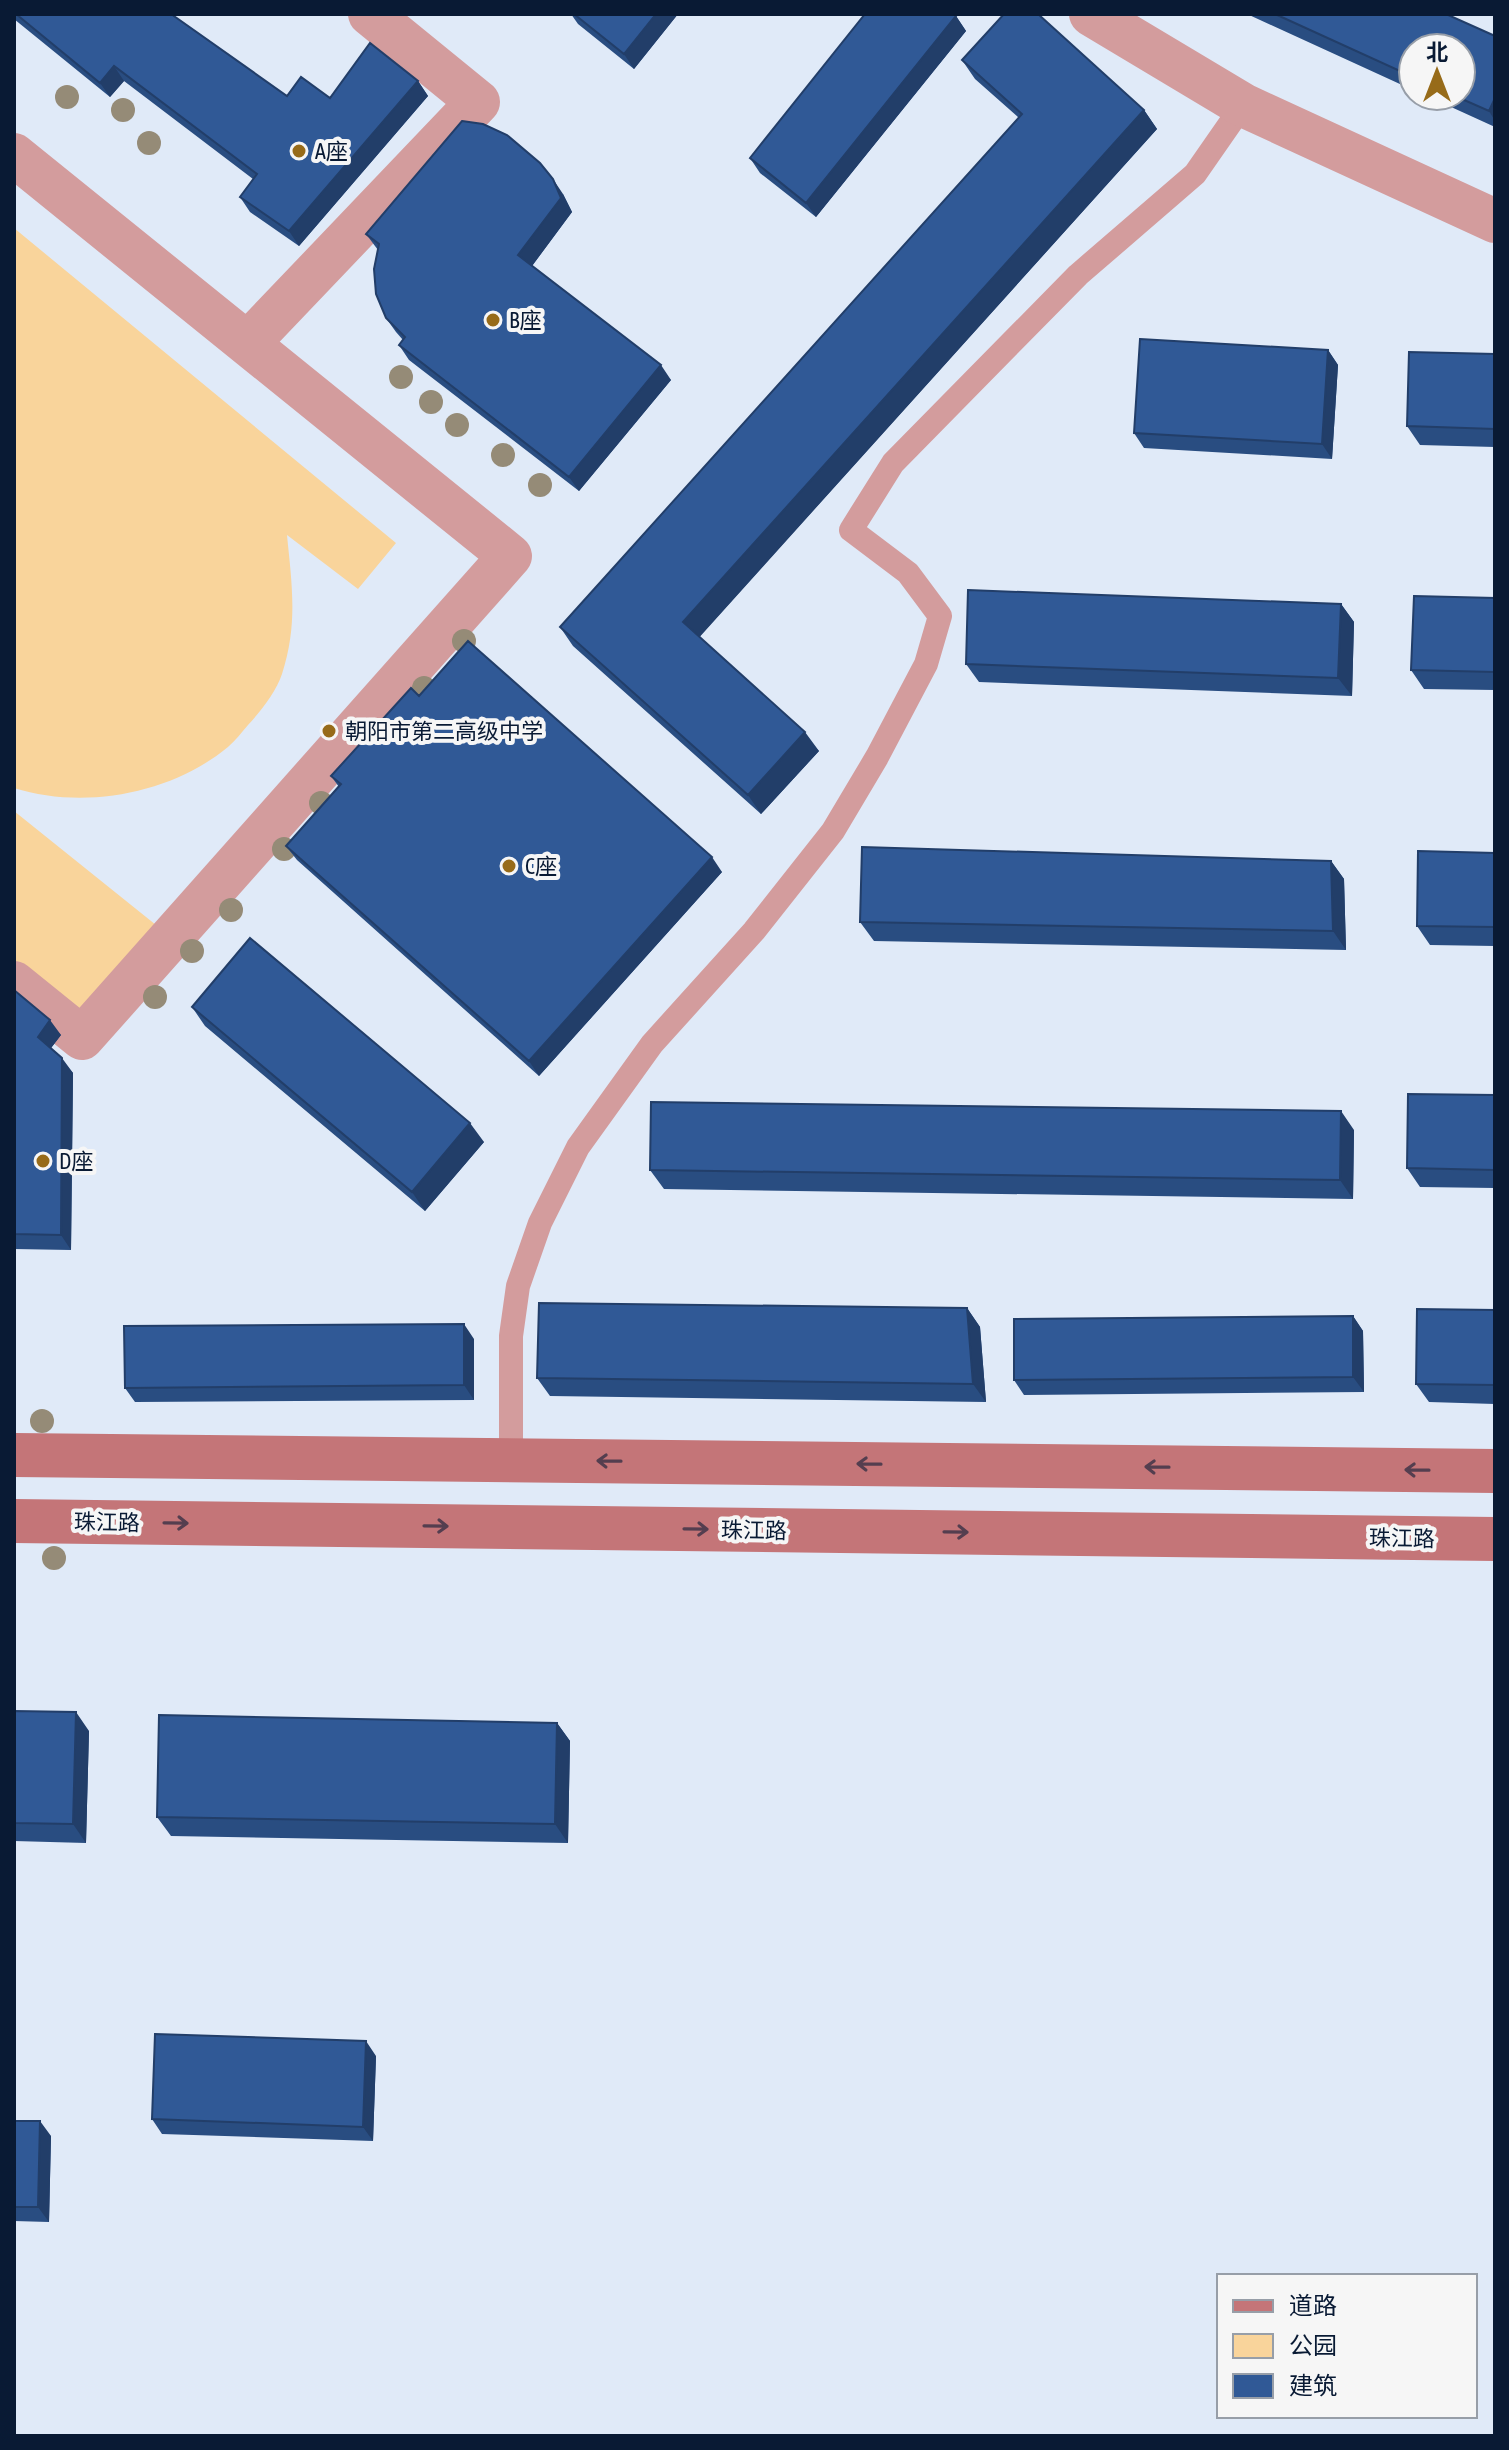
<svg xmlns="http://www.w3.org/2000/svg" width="1509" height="2450" viewBox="0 0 1509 2450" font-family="'Asap Condensed','Noto Sans SC',sans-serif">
  <rect width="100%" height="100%" fill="#e0eaf8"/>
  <path fill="#f9d49b" d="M14,228l382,315 -38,46 -71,-54c5,51 11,89 -5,139 -6,18 -21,37 -34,51 -6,7 -13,16 -20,22 -57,47 -144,63 -214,41z
    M14,811l142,114 -78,96 -64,-52z"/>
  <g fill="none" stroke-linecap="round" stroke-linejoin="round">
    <path stroke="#d39c9d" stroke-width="24" d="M511,1460v-124l7,-50 22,-63 38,-76 74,-103 102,-113 79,-100 44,-74 49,-93 14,-48 -32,-43 -57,-43 42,-67 185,-188 117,-101 48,-69"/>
    <path stroke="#d39c9d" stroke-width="44" d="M1091,14l152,91 252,116
      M14,155l496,401 -428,482 -68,-55
      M248,343l230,-241 -108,-88"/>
    <path stroke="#c47578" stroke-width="44" d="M14,1455l1481,16
      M14,1521l1481,18"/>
  </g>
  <g fill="#958b77">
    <circle cx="67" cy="97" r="12"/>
    <circle cx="123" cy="110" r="12"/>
    <circle cx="149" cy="143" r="12"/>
    <circle cx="401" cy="377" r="12"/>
    <circle cx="431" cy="402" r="12"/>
    <circle cx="457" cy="425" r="12"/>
    <circle cx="503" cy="455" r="12"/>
    <circle cx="540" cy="485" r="12"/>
    <circle cx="464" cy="641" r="12"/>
    <circle cx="424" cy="688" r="12"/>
    <circle cx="321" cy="803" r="12"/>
    <circle cx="284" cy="849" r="12"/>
    <circle cx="231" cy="910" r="12"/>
    <circle cx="192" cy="951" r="12"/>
    <circle cx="155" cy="997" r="12"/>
    <circle cx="42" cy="1421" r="12"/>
    <circle cx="54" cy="1558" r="12"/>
  </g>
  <path fill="#294d81" d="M14,14h157l116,82 43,2 88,-17 10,15 -129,150 -49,-34 -10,-15 13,-18 -129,-98 -14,16 -96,-78z
    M571,14h107l-44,55 -56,-45z
    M1247,14h199l49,22v91l-68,-31h34l-48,-48v42z
    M956,16l10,15 -150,186 -56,-44 -10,-15z
    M962,60l182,50 13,19 -458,508 120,114 -58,63 -188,-168 -13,-19 459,-509 -44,-39z
    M563,194l9,18 -40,54 139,114 -92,111 -170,-131 -10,-15 4,-5 -7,-8 -10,-14 -8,-68 -12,-16z
    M1328,350l10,15 -6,94 -188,-11 -10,-15z
    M1495,354v93l-75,-2 -13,-19z
    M1495,598v92l-71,-1 -13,-19z
    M1341,604l13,18 -2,74 -373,-14 -13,-18z
    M419,696l303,176 -183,204 -242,-216 -11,-14 53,-59 -8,-11z
    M1495,853v93l-65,-1 -13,-19z
    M1331,861l13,18 2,71 -472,-9 -14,-19z
    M14,990l47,45 -10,13 22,25 -2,177 -57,-1z
    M192,1007l292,135 -59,69 -220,-185z
    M1495,1095v93l-75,-1 -13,-19z
    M1354,1130l-1,69 -689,-10 -14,-19z
    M967,1308l13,19 6,75 -436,-6 -13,-18z
    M1495,1310v94l-66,-2 -13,-18z
    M1353,1316l10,15 1,61 -340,3 -10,-15z
    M474,1339v61l-339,2 -10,-14z
    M14,1711l75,20 -3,112 -72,-2z
    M557,1723l13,18 -2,102 -397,-7 -14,-19z
    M376,2056l-3,85 -211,-7 -10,-15z
    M14,2121l37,15 -2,86 -35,-1z"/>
  <path fill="#223e69" d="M656,14h22l-44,55 -10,-15z
    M956,16l10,15 -150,186 -10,-14z
    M114,66l10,15 -14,16 -10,-14z
    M418,81l10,15 -129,150 -10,-15z
    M1495,98v23l-6,-10z
    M1144,110l13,19 -461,512 -13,-19z
    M553,179l10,15 9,18 -43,58 -11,-15z
    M1328,350l10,15 -6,94 -10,-15z
    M661,365l10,15 -92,111 -10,-14z
    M1341,604l13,18 -2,74 -14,-18z
    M805,732l14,19 -58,63 -13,-19z
    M712,857l10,15 -183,204 -10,-15z
    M1331,861l13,18 2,71 -13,-19z
    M50,1020l11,15 -13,17 -10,-15z
    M62,1058l11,15 -2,177 -10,-15z
    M1341,1111l13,19 -1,69 -13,-19z
    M470,1123l14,19 -59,69 -13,-19z
    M967,1308l13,19 6,75 -13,-18z
    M1353,1316l10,15 1,61 -11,-15z
    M464,1324l10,15v61l-10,-15z
    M76,1712l13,19 -3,112 -13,-19z
    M557,1723l13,18 -2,102 -13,-19z
    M366,2041l10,15 -3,85 -10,-14z
    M40,2121l11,15 -2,86 -11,-15z"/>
  <path fill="#305996" stroke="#223e69" stroke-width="2" d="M16,14h155l116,82 14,-19 29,21 40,-55 48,38 -129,150 -49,-34 17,-23 -143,-108 -14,17z
    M574,14h82l-32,40z
    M865,14h88l3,2 -150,187 -56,-45z
    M1004,14h34l106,96 -461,512 122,110 -57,63 -188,-168 462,-513 -60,-54z
    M1275,14h171l49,22v62l-6,13 -34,-15h6v-48h-48v29z
    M462,121l21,3 24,11 33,28 13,16 8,19 -43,57 143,110 -92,112 -170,-132 6,-8 -19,-19 -10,-24 -2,-25 5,-25 -13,-10z
    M1140,339l188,11 -6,94 -188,-11z
    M1409,352l86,2v75l-88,-3z
    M968,590l373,14 -3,74 -372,-14z
    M1414,596l81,2v74l-84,-2z
    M468,641l244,216 -183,204 -243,-215 55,-62 -10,-8 80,-88 8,8z
    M862,847l469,14 2,70 -473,-9z
    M1418,851l77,2v74l-78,-1z
    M250,938l220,185 -58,69 -220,-185z
    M14,990l36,30 -12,17 24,21 -1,177 -47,-1z
    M1408,1094l87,1v75l-88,-2z
    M651,1102l690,9 -1,69 -690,-10z
    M539,1303l428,5 6,76 -436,-6z
    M1417,1309l78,1v75l-79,-1z
    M1353,1316v61l-339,3v-61z
    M464,1324v61l-339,3 -1,-62z
    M14,1711l62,1 -3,112 -59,-1z
    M159,1715l398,8 -2,101 -398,-7z
    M155,2034l211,7 -3,86 -211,-8z
    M14,2121h26l-2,86h-24z"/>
  <defs><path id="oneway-shaft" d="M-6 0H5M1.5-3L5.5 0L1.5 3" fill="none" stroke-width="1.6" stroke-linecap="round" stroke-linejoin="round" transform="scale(2)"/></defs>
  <g stroke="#543e4f">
    <use href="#oneway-shaft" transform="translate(609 1461) rotate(-179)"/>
    <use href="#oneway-shaft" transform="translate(869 1464) rotate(-179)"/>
    <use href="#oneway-shaft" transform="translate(1157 1467) rotate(-179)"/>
    <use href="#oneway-shaft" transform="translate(1417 1470) rotate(-179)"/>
    <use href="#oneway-shaft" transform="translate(176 1523) rotate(1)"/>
    <use href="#oneway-shaft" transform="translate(436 1526) rotate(1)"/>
    <use href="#oneway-shaft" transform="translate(696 1529) rotate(1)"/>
    <use href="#oneway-shaft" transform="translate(956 1532) rotate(1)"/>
  </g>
  <g fill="#976b19" stroke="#f6f6f6" stroke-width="3">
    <circle cx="299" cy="151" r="8"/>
    <circle cx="493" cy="320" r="8"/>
    <circle cx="329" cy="731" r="8"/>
    <circle cx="509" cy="866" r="8"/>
    <circle cx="43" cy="1161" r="8"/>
  </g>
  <g text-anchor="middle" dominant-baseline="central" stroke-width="8" stroke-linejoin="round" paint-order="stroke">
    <g font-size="22" fill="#091a34" stroke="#f6f6f6" text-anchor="start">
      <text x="315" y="151">A座</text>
      <text x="509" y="320">B座</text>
      <text x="345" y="731">朝阳市第二高级中学</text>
      <text x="525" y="866">C座</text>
      <text x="59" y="1161">D座</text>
    </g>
    <g font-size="22" fill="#091a34" stroke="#f6f6f6">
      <text transform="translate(107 1522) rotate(1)">珠江路</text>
      <text transform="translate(754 1530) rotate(1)">珠江路</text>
      <text transform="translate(1402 1538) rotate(1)">珠江路</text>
    </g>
  </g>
  <rect width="1509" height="2450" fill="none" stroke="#091a34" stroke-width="32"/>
  <rect x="1217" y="2274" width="260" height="144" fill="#f6f6f6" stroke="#979ea8" stroke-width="2"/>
  <rect x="1233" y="2300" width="40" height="12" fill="#c47578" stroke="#979ea8" stroke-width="2"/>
  <text x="1289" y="2314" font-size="24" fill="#091a34">道路</text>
  <rect x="1233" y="2334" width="40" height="24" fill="#f9d49b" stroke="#979ea8" stroke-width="2"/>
  <text x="1289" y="2354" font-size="24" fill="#091a34">公园</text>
  <rect x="1233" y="2374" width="40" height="24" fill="#305996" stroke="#979ea8" stroke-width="2"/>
  <text x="1289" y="2394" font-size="24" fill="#091a34">建筑</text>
  <g transform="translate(1437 72)"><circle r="38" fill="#f6f6f6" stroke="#979ea8" stroke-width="2"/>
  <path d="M0-6L14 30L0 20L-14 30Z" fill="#976b19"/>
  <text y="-12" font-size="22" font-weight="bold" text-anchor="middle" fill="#091a34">北</text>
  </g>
</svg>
